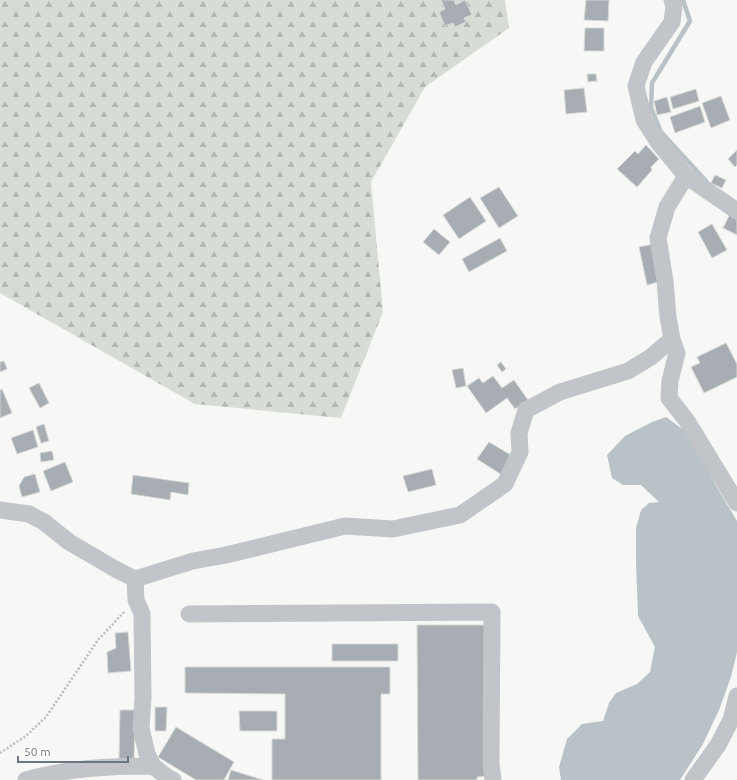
<svg xmlns="http://www.w3.org/2000/svg" width="737" height="780" viewBox="0 0 737 780" font-family="Ubuntu,sans-serif">
  <defs>
    <pattern id="forest-firs" width="22" height="20" patternUnits="userSpaceOnUse"><rect width="22" height="20" fill="#d7dcd5"/><path d="M5 1l3.5 6h-7zM16 11l3.5 6h-7z" fill="#b2b7b2"/></pattern>
  </defs>
  <rect width="100%" height="100%" fill="#f7f7f5"/>
  <path fill="url(#forest-firs)" d="M0,0h505l4,28 -84,59 -54,95 12,130 -42,106 -146,-14 -195,-111z"/>
  <path fill="#b9c2c6" d="M666,417l23,17 26,50 22,37v131l-6,25 -12,33 -16,34 -23,36h-119l-2,-13 8,-28 15,-15 21,-3 6,-18 7,-10 21,-9 13,-12 5,-25 -17,-31 -2,-55v-33l5,-18 8,-7 10,-1 -18,-17h-18l-11,-7 -5,-23 18,-19 27,-14z"/>
  <g fill="none" stroke-linecap="round" stroke-linejoin="round">
    <path stroke="#b9c2c6" stroke-width="4.5" d="M683,0l7,21 -38,62 -1,25 10,24 45,49"/>
  </g>
  <path fill="#a7adb3" stroke="#d9d9d7" d="M441,0h13l2,5 9,-5 7,15 -8,3 2,4 -11,5 -2,-4 -8,3 -6,-14 6,-3z
    M586,0h23l-1,21 -24,-1z
    M585,28h19v23h-20z
    M587,74h9l1,7 -9,1z
    M584,88l3,24 -21,2 -2,-24z
    M696,89l3,12 -26,8 -3,-12z
    M721,96l9,24 -19,8 -9,-25z
    M667,97l4,15 -14,3 -3,-14z
    M700,106l5,16 -30,11 -5,-16z
    M646,145l13,14 -8,8 1,3 -15,17 -20,-18 18,-18 3,3z
    M737,150v15l-2,2 -7,-8z
    M715,175l11,5 -4,8 -11,-5z
    M499,187l19,29 -19,12 -19,-30z
    M470,197l16,24 -27,18 -16,-24z
    M730,214l7,4v17l-14,-7z
    M712,224l15,26 -15,8 -14,-26z
    M434,229l16,13 -11,13 -16,-13z
    M500,238l7,13 -38,21 -7,-13z
    M654,244l8,37 -15,4 -8,-38z
    M726,343l11,21v13l-33,16 -13,-26 9,-4 -3,-6z
    M4,361l3,8 -7,3v-10z
    M501,362l5,7 -4,3 -5,-7z
    M463,368l3,18 -10,2 -4,-18z
    M493,376l9,12 12,-8 14,20 -13,9 -8,-11 -21,15 -19,-27 12,-8 4,5z
    M39,383l10,20 -9,5 -11,-20z
    M2,389l10,24 -12,5v-28z
    M44,424l5,17 -8,2 -5,-16z
    M33,430l5,17 -21,7 -6,-16z
    M489,442l25,15 -12,18 -25,-16z
    M52,451l2,9 -13,2 -1,-9z
    M65,462l8,20 -22,9 -8,-20z
    M432,469l4,16 -28,7 -5,-16z
    M35,474l5,18 -18,5 -3,-11 5,-9z
    M133,475l56,8 -1,12 -17,-3 -1,8 -39,-6z
    M417,625h70l1,151 -11,1v3h-59z
    M128,632l3,39 -23,2 -1,-21 9,-4 -1,-15z
    M332,644h66v17h-66z
    M185,667h205v27h-9v86h-109v-41h13v-45l-100,-1z
    M155,707h12l-1,24h-11z
    M120,710h15l-1,51 -15,-1z
    M239,711h38v20h-37z
    M176,727l58,35 -10,18h-28l-38,-23z
    M231,770l32,10h-35z"/>
  <g fill="none" stroke-linecap="round" stroke-linejoin="round">
    <path stroke="#b9bcbe" stroke-width="2.5" stroke-dasharray="2 2" stroke-linecap="butt" d="M0,753l26,-17 20,-19 52,-77 26,-28"/>
    <path stroke="#c1c4c8" stroke-width="17" d="M672,0l2,6 -2,16 -28,40 -8,24 8,34 14,22 28,34 51,35
      M686,176l-19,31 -9,31 7,43 3,36 4,22 5,14 -7,28 -1,17 18,23 50,82
      M0,510l29,4 15,8 25,20 48,28 18,9 1,21 6,14 1,84 -2,30 6,26 6,12 14,11 6,3
      M135,579l58,-18 33,-6 119,-29 48,3 67,-14 45,-31 15,-32 -1,-19 7,-23 34,-18 68,-21 23,-14 21,-18
      M189,614l303,-2 -1,151 2,17
      M26,780c43,-12 82,-14 127,-14
      M693,780l25,-35 13,-25 6,-24"/>
  </g>
  <path d="M18 756v6h110v-6" fill="none" stroke="#6a7682" stroke-width="2"/>
  <text x="24" y="756" font-size="12" fill="#6a7682" stroke="#ffffff" stroke-width="3" paint-order="stroke">50 m</text>
</svg>
